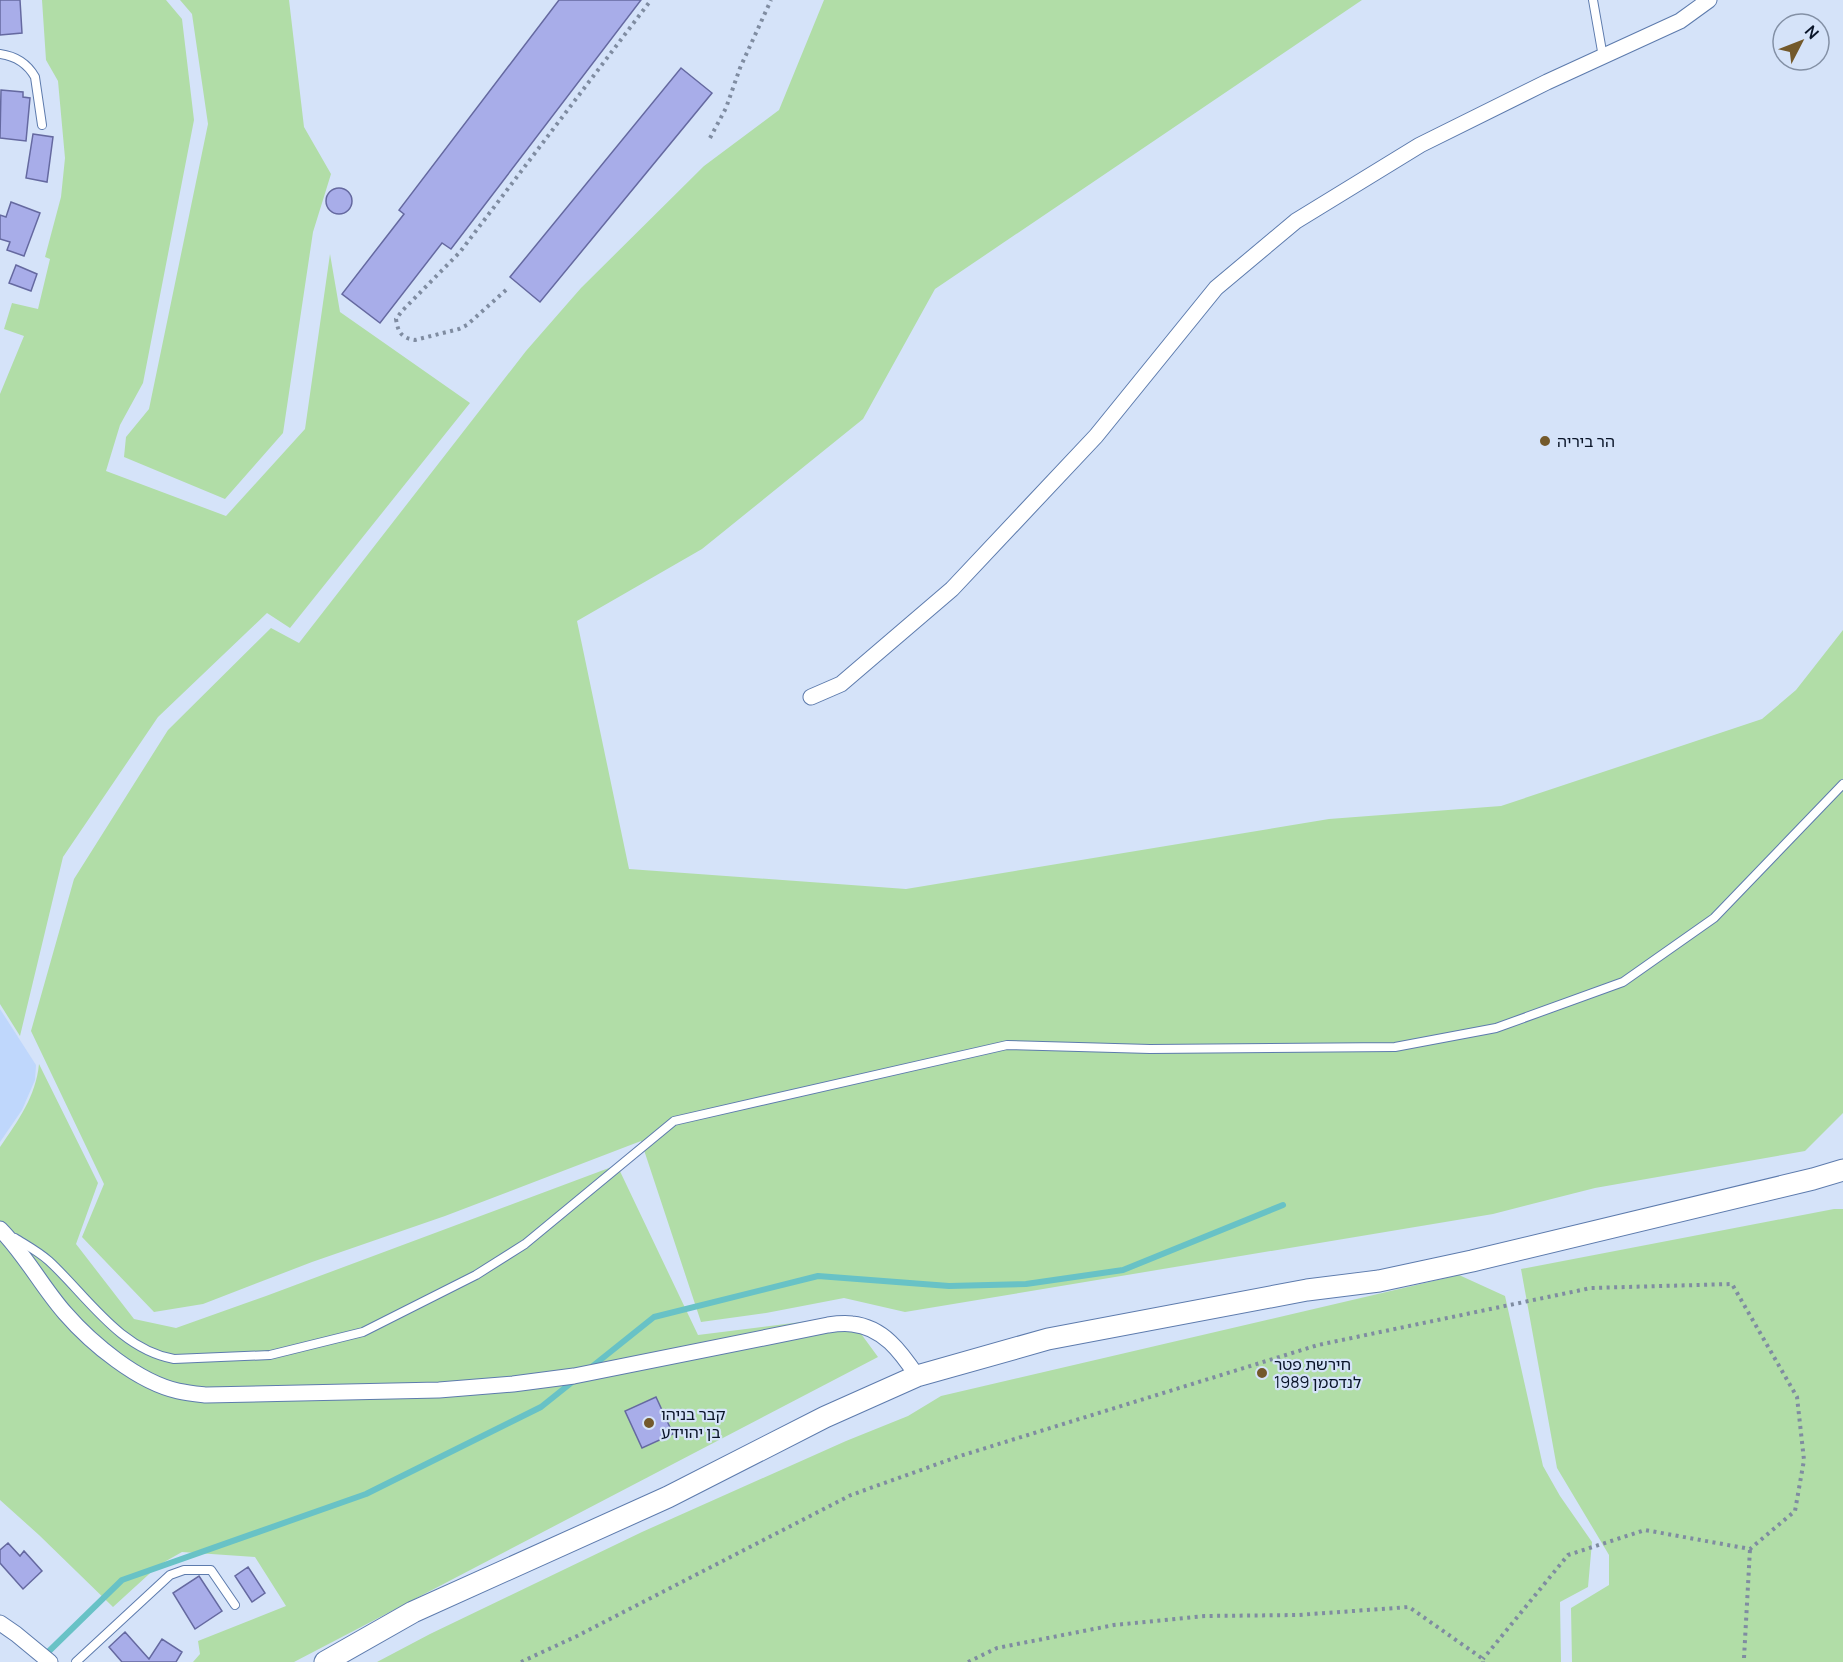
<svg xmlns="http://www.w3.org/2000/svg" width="1843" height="1662" viewBox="0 0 1843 1662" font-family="Manrope,'Noto Sans Hebrew',sans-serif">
  <rect width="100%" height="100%" fill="#d5e3f9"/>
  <path fill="#bfd7fc" d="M0,1009l36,56 -1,15 -13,30 -22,32z"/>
  <path fill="#b1dda7" d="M42,0h124l16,19 12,101 -51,263 -23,42 -14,46 120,45 79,-87 25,-175 10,58 130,91 -180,225 -23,-15 -109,104 -95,140 -43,179 -20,-32v-610l24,-58 -20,-7 8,-26 26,6 12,-50 -5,-2 16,-60 4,-39 -7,-77 -12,-21z
    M180,0h109l15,127 27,47 -18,58 -30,201 -58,66 -101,-42 2,-20 23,-28 59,-285 -16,-110z
    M824,0h538l-427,289 -72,130 -161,130 -125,72 52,248 277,20 423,-70 172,-13 261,-87 34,-29 47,-60v483l-38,38 -210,37 -102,26 -588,98 -61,-14 -78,15 -65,9 -60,-181 -196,75 -133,46 -109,42 -49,8 -72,-75 22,-53 -73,-153 43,-152 94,-149 103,-102 28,15 227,-292 55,-63 123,-122 75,-56z
    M39,1064l59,119 -22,61 58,75 42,9 90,-32 351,-131 81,170 150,-19 30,41 -584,305h-101l7,-8 -2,-13 88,-35 -31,-49 -73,-5 -23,13 -46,42 -74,-72 -39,-35v-353c18,-26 36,-51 39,-83z
    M1834,1209h9v453h-271l-1,-54 38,-23v-30l-52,-87 -36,-199z
    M1459,1275l46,21 38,170 17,30 32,46 -4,45 -28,15 1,60h-1184l53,-28 212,-102 204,-91 62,-25 33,-20z"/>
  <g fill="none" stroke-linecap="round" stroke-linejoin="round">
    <path stroke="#68c2c6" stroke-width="6" d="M589,1369l65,-52 164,-41 131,10 77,-2 97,-14 160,-65
      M44,1656l78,-76 244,-86 175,-87 35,-28"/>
  </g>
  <path fill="#a8ade9" stroke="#6569a0" stroke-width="1.5" d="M0,0h20l2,33 -22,2z
    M559,0h82l-190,249 -9,-6 -62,80 -38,-29 62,-80 -5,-4z
    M681,68l31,25 -172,209 -30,-25z
    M1,90l22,2v5l7,1 -4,43 -26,-3z
    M33,134l20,3 -6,45 -21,-4z
    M326 201a13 13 0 1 1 26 0a13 13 0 1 1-26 0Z
    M11,202l29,11 -16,43 -17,-6 3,-8 -10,-3v-24l6,2z
    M16,265l21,9 -6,17 -22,-8z
    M656,1397l17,37 -31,14 -17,-37z
    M8,1543l12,13 4,-5 18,20 -19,18 -23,-26v-13z
    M248,1567l17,26 -13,9 -17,-26z
    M199,1576l23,35 -27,18 -22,-36z
    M125,1632l24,27 13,-20 20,13 -6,10h-54l-13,-15z"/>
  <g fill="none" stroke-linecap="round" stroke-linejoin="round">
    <defs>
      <path id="service" d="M1593,0l10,57
        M0,54c15,2 27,9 35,23l7,48
        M15,1238c11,7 24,14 34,23 38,35 70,88 125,98l96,-4 93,-23 113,-57 49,-31 149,-123 333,-76 143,4 245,-2 101,-19 127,-46 91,-64 129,-134
        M76,1662l94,-87 14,-5h27l24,35"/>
      <path id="minor" d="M811,697l30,-13 111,-95 144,-153 120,-148 80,-67 124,-76 127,-63 133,-61 29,-21
        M0,1229c25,25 42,58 65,84 27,31 73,69 113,78 9,2 19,3 28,4l233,-5 74,-6 61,-8 254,-51c7,-1 16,-2 24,-1 31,3 49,28 65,52
        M0,1623l16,11 34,28"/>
      <path id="secondary" d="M325,1662l88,-50 255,-115 157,-80 92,-41 131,-37 259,-49 72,-9 93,-20 341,-82 30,-9"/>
    </defs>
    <use href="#service" stroke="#5d7bad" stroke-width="10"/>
    <use href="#minor" stroke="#5d7bad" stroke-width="17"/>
    <use href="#secondary" stroke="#5d7bad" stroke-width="23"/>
    <path stroke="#7f8ca1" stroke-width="4" stroke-dasharray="3 4.5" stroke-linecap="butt" d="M710,138l16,-30 14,-40 31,-68
      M506,290l-39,35 -8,4 -44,11c-14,-2 -17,-8 -19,-21l6,-8 58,-59 191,-252
      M1744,1658l6,-109
      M521,1662l56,-26 274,-141 109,-39 358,-111 273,-57 141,-4 65,113 7,63 -9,51 -45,38 -105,-19 -77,25 -85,104
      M968,1662l29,-14 117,-23 91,-9 93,-1 111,-8 74,52v3"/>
    <use href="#service" stroke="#fff" stroke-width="8"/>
    <use href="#minor" stroke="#fff" stroke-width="15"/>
    <use href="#secondary" stroke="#fff" stroke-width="21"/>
  </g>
  <g fill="#73592b" stroke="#d5e3f9" stroke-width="2">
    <circle cx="1545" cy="441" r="6"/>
    <circle cx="1262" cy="1373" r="6"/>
    <circle cx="649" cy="1423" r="6"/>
  </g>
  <g text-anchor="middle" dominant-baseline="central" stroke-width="4.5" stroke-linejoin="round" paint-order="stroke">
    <g font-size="16" fill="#091428" stroke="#d5e3f9" text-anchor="start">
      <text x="1557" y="441">הר ביריה</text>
      <text x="1274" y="1364">חירשת פטר<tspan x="1274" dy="18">לנדסמן 1989</tspan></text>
      <text x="661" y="1414">קבר בניהו<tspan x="661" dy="18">בן יהוידע</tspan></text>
    </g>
  </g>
  <g transform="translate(1801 42) rotate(48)"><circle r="28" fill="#d5e3f9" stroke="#8390a5" stroke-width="1.5"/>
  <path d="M0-4.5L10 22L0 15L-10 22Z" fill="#73592b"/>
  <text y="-9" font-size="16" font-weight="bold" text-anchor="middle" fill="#091428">N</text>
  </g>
</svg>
